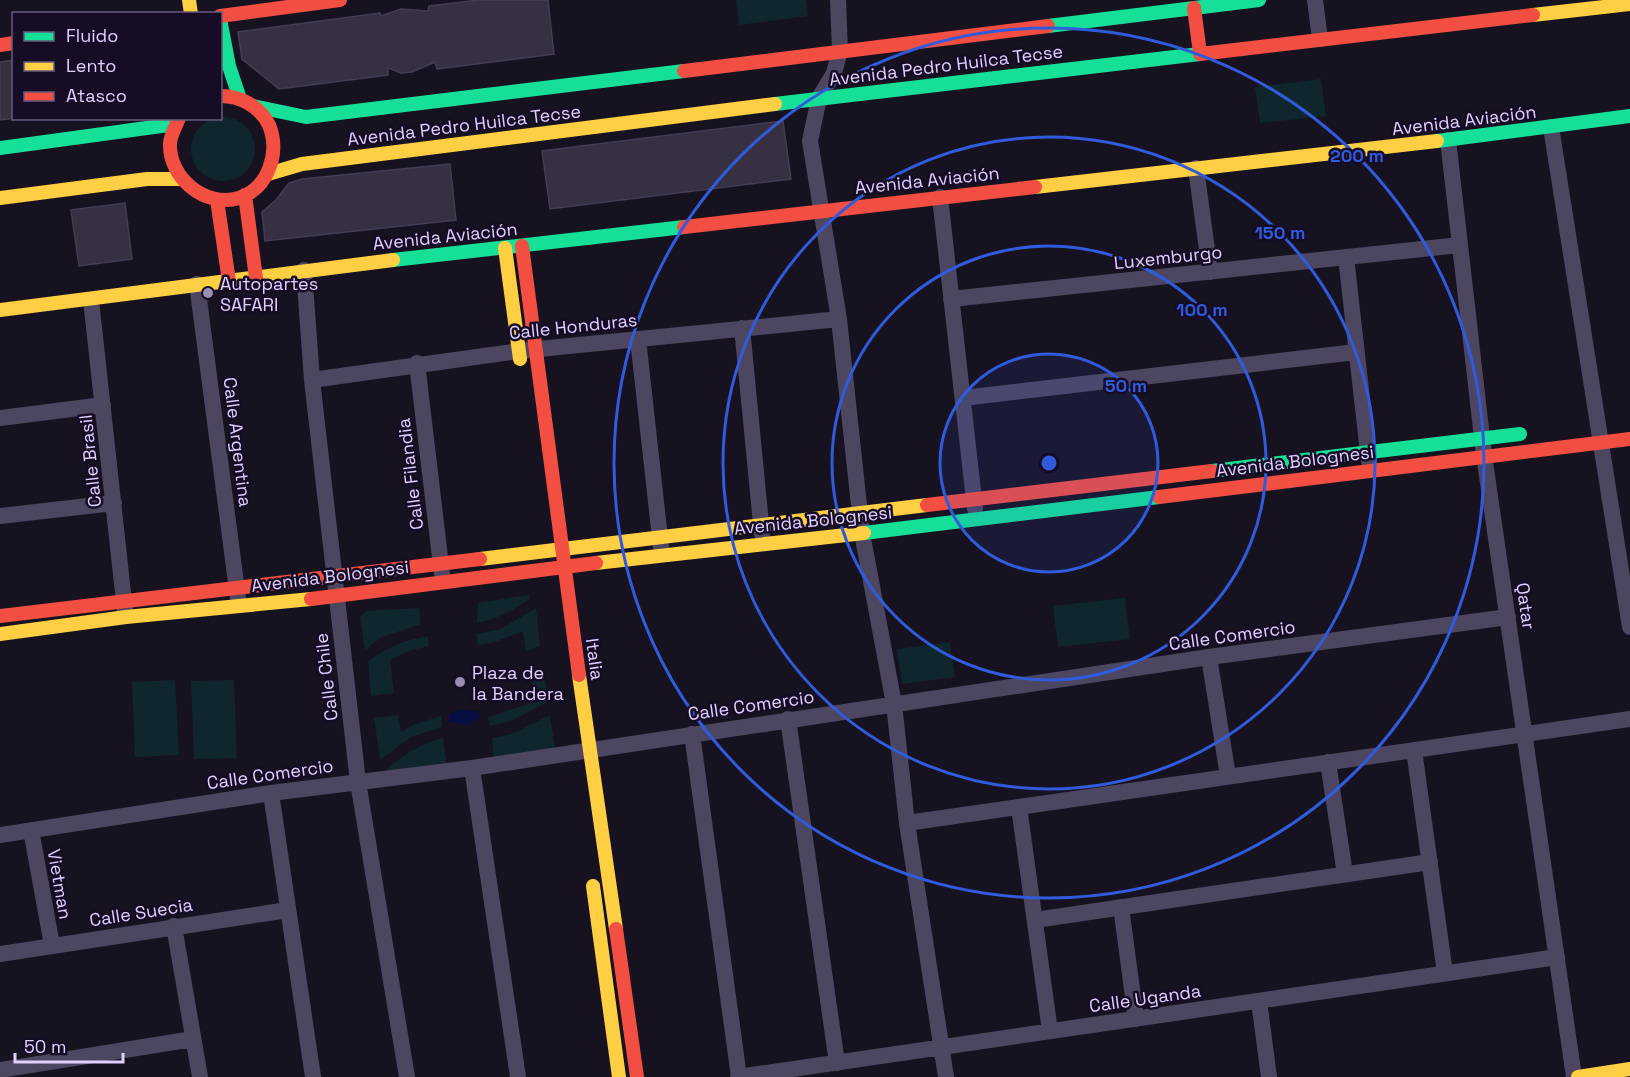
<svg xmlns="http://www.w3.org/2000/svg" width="1630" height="1077" viewBox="0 0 1630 1077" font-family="'Space Grotesk',sans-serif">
  <rect width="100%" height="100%" fill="#17121f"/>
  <path fill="#10262d" d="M736,0h70l2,16 -69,9z
    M1321,79l5,37 -66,7 -5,-36z
    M191 149a32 32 0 1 1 64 0a32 32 0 1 1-64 0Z
    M529,595v4c-17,12 -32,20 -52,24l1,-20z
    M1125,598l5,41 -72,8 -5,-41z
    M419,608l2,16 -39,13 -17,13 -5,-33 6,-6z
    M536,608l4,38 -14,5 -3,-20 -28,11 -17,3 -1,-11 24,-5z
    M428,636l1,10 -20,5 -19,9 4,33 -23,3 -3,-35c20,-14 36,-21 60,-25z
    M950,642l5,35 -53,7 -5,-35z
    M543,670l6,31 -38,20 -21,5 -2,-9 47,-15 -5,-29z
    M175,680l4,75 -44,2 -3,-75z
    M234,680l3,78 -43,1 -3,-78z
    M398,715l3,17 14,-8 26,-8 1,11 -31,10 -31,23 -6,-42z
    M550,715l5,33 -61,10 -2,-20 20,-4z
    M443,738l4,29 -60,8 -1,-5c18,-16 34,-26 57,-32z"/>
  <path fill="#070f42" d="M461,710l17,1 2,7 -13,7 -18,-3v-8z"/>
  <path fill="#373041" stroke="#453c54" stroke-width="1.5" d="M479,0h69l6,54 -117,15 -2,-7 -23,10 -11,1 -13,-5v7l-109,14 -37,-30 -4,-27 142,-19 1,3 20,-7 27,2 1,-5z
    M14,60v58l-14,2v-58z
    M783,121l8,58 -241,30 -8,-58z
    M450,164l6,56 -191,21 -3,-29 14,-12 13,-17 13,-4z
    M125,203l7,56 -53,7 -8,-56z"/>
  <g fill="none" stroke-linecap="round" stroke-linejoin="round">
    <path stroke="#4d4660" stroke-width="16" d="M838,0l2,51 -6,22 -15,25 -9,43 29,178 23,214 32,171 13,119 39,254
      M1315,0l5,39
      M1551,127l79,500
      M1448,140l36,315 90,622
      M1196,168l14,104
      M940,197l35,312
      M1346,257l23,204
      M304,270l8,110 46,402 49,295
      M197,284l41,314
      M951,299l509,-54
      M91,300l34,311
      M742,328l20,206
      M638,339l23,208
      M417,363l25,211
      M312,380l207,-29 320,-32
      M963,398l393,-46
      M0,418l103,-13
      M0,516l114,-13
      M1209,657l19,119
      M788,719l49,344
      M692,734l47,343
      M1414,750l31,223
      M1328,762l17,112
      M472,768l46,309
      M271,793l42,284
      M1019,807l31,224
      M907,823l723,-104
      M31,830l21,115
      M0,835l271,-42 201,-25 737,-111 299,-40
      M1121,907l15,112
      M1035,920l395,-58
      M174,926l26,151
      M0,954l288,-44
      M1259,1001l10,76
      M0,1070l193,-31
      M738,1077l819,-120"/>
    <path stroke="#16e098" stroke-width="14" d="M220,19l9,47 11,33
      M1048,26l211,-26
      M775,104l425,-50
      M253,106l53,11 378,-46
      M1437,141l193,-25
      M0,148l176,-24
      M393,260l291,-33
      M1212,471l308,-37
      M864,533l295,-36"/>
    <path stroke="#ffcf43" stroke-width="14" d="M189,0l2,14
      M1533,15l97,-11
      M268,174l34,-10 473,-60
      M1035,187l402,-46
      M0,198l147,-19h33
      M505,248l15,111
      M0,310l393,-50
      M480,559l447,-54
      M596,563l268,-30
      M0,634l126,-17 185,-18
      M579,675l37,254
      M593,886l26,191
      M1578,1077l52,-8"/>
    <path stroke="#f24e42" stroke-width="14" d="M1194,8l6,45
      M220,16l120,-16
      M0,45l14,-2
      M1200,54l333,-39
      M684,71l364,-45
      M179,118c-3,8 -9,18 -9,26 -1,34 35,64 69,54 30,-10 41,-46 30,-73 -9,-19 -29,-29 -49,-29
      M245,195l11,83
      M217,200l12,81
      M684,227l351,-40
      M522,246l57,429
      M1159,497l471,-58
      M927,505l285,-34
      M311,599l285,-36
      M0,616l480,-57
      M616,929l21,148"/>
  </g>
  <circle cx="1049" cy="463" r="109" fill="#305bdc" fill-opacity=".12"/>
  <g fill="none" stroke="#305bdc" stroke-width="3">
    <circle cx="1049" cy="463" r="109"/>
    <circle cx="1049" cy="463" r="217"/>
    <circle cx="1049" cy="463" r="326"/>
    <circle cx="1049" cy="463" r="435"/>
  </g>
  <g fill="#9a8eb1" stroke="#160c25" stroke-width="2">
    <circle cx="208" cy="293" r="6"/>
    <circle cx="460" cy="682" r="6"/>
  </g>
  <g text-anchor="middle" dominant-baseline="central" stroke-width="5" stroke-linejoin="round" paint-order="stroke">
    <g font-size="18" fill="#e0d0ff" stroke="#160c25">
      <text transform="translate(946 65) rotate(-7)">Avenida Pedro Huilca Tecse</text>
      <text transform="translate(1464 120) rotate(-7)">Avenida Aviación</text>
      <text transform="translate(464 125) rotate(-7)">Avenida Pedro Huilca Tecse</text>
      <text transform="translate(927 180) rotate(-6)">Avenida Aviación</text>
      <text transform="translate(445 236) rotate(-6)">Avenida Aviación</text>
      <text transform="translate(1168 257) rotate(-6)">Luxemburgo</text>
      <text transform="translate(573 326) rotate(-6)">Calle Honduras</text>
      <text transform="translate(238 442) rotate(83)">Calle Argentina</text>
      <text transform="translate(90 461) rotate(-96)">Calle Brasil</text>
      <text transform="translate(1295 461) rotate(-7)">Avenida Bolognesi</text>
      <text transform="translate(410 474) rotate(-97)">Calle Filandia</text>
      <text transform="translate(813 520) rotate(-6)">Avenida Bolognesi</text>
      <text transform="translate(330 576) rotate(-7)">Avenida Bolognesi</text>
      <text transform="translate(1526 606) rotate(82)">Qatar</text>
      <text transform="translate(1232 635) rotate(-8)">Calle Comercio</text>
      <text transform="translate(595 659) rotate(82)">Italia</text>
      <text transform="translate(326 677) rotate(-97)">Calle Chile</text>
      <text transform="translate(751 705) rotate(-8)">Calle Comercio</text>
      <text transform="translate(270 774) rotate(-8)">Calle Comercio</text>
      <text transform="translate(60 884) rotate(80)">Vietman</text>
      <text transform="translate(141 912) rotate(-9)">Calle Suecia</text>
      <text transform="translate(1145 998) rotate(-8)">Calle Uganda</text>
    </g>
    <g font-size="18" fill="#e0d0ff" stroke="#160c25" text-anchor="start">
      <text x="220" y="283">Autopartes<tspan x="220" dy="21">SAFARI</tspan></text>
      <text x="472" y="672">Plaza de<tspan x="472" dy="21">la Bandera</tspan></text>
    </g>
  </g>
  <circle cx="1049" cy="463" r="9" fill="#305bdc" stroke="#160c25" stroke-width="3"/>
  <g font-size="18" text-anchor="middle" font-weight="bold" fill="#305bdc" stroke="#160c25" stroke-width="5" stroke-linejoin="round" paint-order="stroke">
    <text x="1357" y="162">200 m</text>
    <text x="1280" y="239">150 m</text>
    <text x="1202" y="316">100 m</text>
    <text x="1126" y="392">50 m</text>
  </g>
  <rect x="12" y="12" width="210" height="108" fill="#160c25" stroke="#675a7c" stroke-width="1.5"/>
  <rect x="24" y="32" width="30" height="9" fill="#16e098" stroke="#675a7c" stroke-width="1.5"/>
  <text x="66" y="42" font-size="18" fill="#e0d0ff">Fluido</text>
  <rect x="24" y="62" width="30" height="9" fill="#ffcf43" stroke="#675a7c" stroke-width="1.5"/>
  <text x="66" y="72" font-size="18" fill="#e0d0ff">Lento</text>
  <rect x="24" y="92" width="30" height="9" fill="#f24e42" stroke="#675a7c" stroke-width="1.5"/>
  <text x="66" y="102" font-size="18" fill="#e0d0ff">Atasco</text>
  <path d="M15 1053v9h108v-9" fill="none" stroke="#e0d0ff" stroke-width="3"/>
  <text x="24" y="1053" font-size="18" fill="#e0d0ff" stroke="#160c25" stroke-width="4.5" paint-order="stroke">50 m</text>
</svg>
